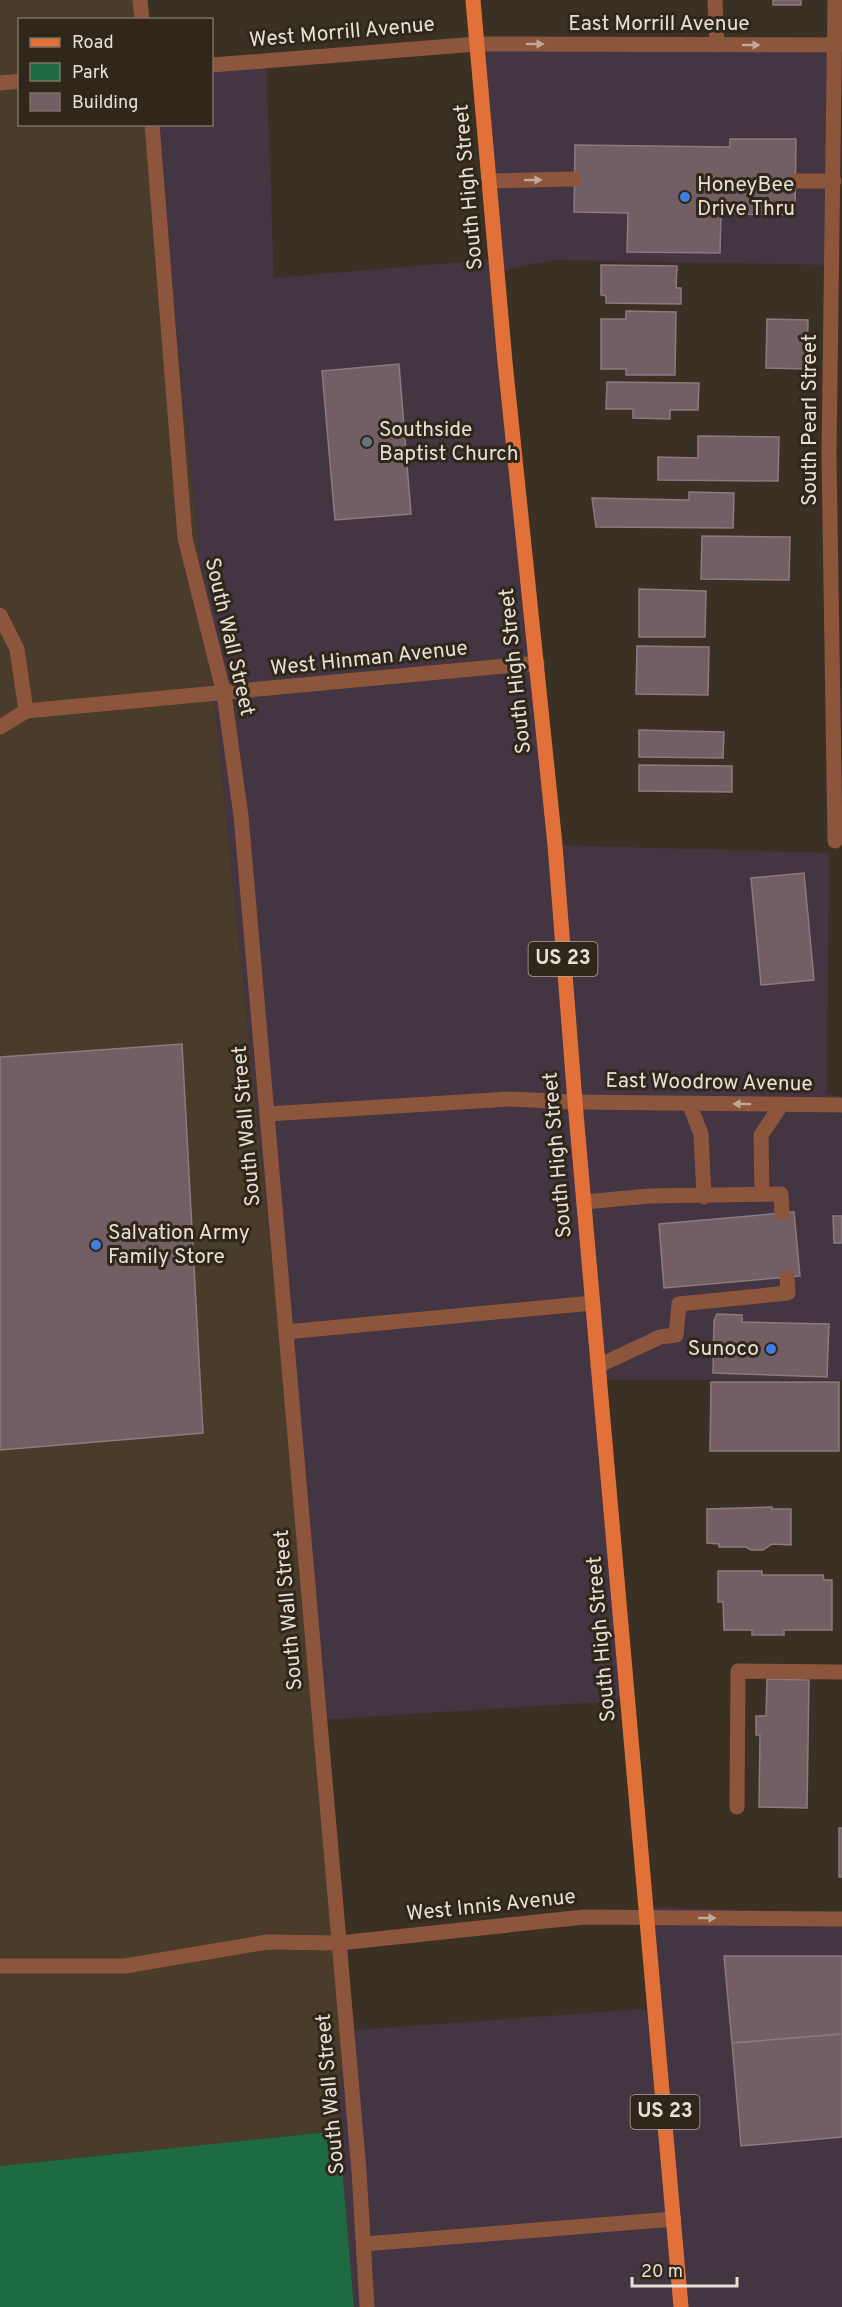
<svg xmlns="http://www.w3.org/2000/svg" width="842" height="2307" viewBox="0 0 842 2307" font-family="Overpass,sans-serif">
  <rect width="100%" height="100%" fill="#3a3124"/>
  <path fill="#433542" d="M476,48l358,3 -4,214 -277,-5 -54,11 56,574 274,8 -2,241 15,3v283h-236l27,320 -314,20 -164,-1595 57,-1v-62l54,-6 8,222 224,-19z
    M646,1907l196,6v394h-488l-15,-176 3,-100 314,-23z"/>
  <path fill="#493c2a" d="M0,0h143l2,19 -125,1v104l135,1 164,1595 23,311 -3,100 -339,35z"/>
  <path fill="#1e6b43" d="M339,2131l15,176h-354v-141z"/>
  <path fill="#725f65" stroke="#8d797f" stroke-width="1.5" d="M773,0h28v5h-28z
    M730,139h66l-1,76 -74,-1 -1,39 -93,-1 1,-39 -54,-1 1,-67 155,2z
    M601,265l76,1 -1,22h5v16l-75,-1v-7l-5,-1z
    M626,311l50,1 -1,63h-49v-6h-25v-50h25z
    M767,319l41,1 -1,49 -41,-1z
    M399,364l12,150 -76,6 -13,-149z
    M607,382l92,1 -1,27h-28v9l-37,-1v-9h-27z
    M698,436l81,1 -1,44 -120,-1v-23l40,1z
    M689,492l45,1 -1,35 -137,-1 -4,-29 97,2z
    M702,536l88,1 -1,43 -88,-1z
    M639,589l67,2 -1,46h-66z
    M637,646l72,1 -1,48 -72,-1z
    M639,730l85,2 -1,26 -84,-1z
    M639,765l93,1v26l-93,-1z
    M804,873l10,107 -53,5 -10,-107z
    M182,1044l21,389 -203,17v-393z
    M794,1212l6,64 -136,12 -5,-64z
    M833,1216h9v27h-8z
    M717,1314l25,1v7l87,2 -2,53 -114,-4 1,-52z
    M711,1382h128v69h-129z
    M772,1507v2h19v36l-19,-1 -9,6h-12l-5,-3h-27v-3l-12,-1v-34z
    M718,1571h44v4h61l1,5h8v50h-48v5h-32v-5h-28l-1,-28h-5z
    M767,1679l42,1 -2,128 -48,-1 1,-72h-4v-19h10z
    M839,1828h3v49h-3z
    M724,1956h118v78l-110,9z
    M842,2034v103l-101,9 -9,-103z"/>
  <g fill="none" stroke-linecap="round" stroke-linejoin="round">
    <path stroke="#8c553c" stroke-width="15" d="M140,0l2,20
      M715,0l2,45
      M835,0l-6,455 6,386
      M0,83l20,-2
      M491,181l83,-2
      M796,181h38
      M0,615l17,34 9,62 -26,16
      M689,1103l12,31 3,63
      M267,1114l243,-15 65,3
      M762,1194l-1,-59 21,-31
      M584,1202l65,-6 132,-2 1,19
      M286,1332l307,-29
      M598,1366l62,-29 16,-2 3,-31 109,-11 -1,-16
      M737,1807l1,-136 104,1
      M0,1966h125l142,-24 72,1
      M364,2244l310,-25"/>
    <path stroke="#8c553c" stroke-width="15" d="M212,65l265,-21 365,1
      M152,124l33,414 39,156 17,122 118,1355 8,136
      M26,711l511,-48
      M575,1102l267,3
      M339,1943l245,-26 258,2"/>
    <path stroke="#e27139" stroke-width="15" d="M473,0l32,362 50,483 20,257 106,1205"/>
  </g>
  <defs><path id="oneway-solid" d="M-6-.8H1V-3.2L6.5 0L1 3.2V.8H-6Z" transform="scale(1.5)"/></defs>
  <g fill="#c2a899">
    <use href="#oneway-solid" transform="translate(535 44)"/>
    <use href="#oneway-solid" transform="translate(751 45)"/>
    <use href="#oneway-solid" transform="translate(533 180) rotate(-1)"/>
    <use href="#oneway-solid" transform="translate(742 1104) rotate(-179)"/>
    <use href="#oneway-solid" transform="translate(707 1918)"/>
  </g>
  <g fill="#3f7fe0" stroke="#30271a" stroke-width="2">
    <circle cx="685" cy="197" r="6"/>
    <circle cx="96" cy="1245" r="6"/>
    <circle cx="771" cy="1349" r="6"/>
  </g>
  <circle fill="#6b7280" stroke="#30271a" stroke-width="2" cx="367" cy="442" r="6"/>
  <g text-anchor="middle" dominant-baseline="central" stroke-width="6" stroke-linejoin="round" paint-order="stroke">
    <g fill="#30271a" stroke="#afa89e" stroke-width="1.5">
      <rect x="528.5" y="942" width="69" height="34" rx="4.5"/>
      <rect x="630.5" y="2095" width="69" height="34" rx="4.5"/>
    </g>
    <g font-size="20" font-weight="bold" fill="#e6e0d7">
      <text x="563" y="959">US 23</text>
      <text x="665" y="2112">US 23</text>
    </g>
    <g font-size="21" fill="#e6e0d7" stroke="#30271a">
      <text x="659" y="24">East Morrill Avenue</text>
      <text transform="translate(342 33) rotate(-5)">West Morrill Avenue</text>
      <text transform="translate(469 187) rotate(-95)">South High Street</text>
      <text transform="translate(810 420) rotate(-90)">South Pearl Street</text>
      <text transform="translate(229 637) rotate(77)">South Wall Street</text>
      <text transform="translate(369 659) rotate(-6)">West Hinman Avenue</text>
      <text transform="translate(516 671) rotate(-96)">South High Street</text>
      <text transform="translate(709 1083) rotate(1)">East Woodrow Avenue</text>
      <text transform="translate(247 1126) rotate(-95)">South Wall Street</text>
      <text transform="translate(558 1155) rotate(-95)">South High Street</text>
      <text transform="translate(289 1610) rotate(-95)">South Wall Street</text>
      <text transform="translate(602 1639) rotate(-95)">South High Street</text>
      <text transform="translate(491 1906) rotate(-6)">West Innis Avenue</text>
      <text transform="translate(331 2094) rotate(-95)">South Wall Street</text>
    </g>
    <g font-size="21" fill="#e6e0d7" stroke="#30271a" text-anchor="start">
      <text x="697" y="185">HoneyBee<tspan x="697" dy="24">Drive Thru</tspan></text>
      <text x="379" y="430">Southside<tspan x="379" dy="24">Baptist Church</tspan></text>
      <text x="108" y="1233">Salvation Army<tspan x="108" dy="24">Family Store</tspan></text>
      <text x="759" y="1349" text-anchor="end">Sunoco</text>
    </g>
  </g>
  <rect x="18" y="18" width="195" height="108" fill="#30271a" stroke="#797166" stroke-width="1.5"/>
  <rect x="30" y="38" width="30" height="9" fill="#e27139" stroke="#797166" stroke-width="1.5"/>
  <text x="72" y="48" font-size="18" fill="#e6e0d7">Road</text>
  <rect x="30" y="63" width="30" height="18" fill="#1e6b43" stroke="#797166" stroke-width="1.5"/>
  <text x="72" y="78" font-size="18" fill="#e6e0d7">Park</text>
  <rect x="30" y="93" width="30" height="18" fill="#725f65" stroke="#797166" stroke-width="1.5"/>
  <text x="72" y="108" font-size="18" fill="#e6e0d7">Building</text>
  <path d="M632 2277v9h105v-9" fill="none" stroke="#e6e0d7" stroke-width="3"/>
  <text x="641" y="2277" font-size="18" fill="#e6e0d7" stroke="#30271a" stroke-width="4.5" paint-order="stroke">20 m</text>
</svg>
